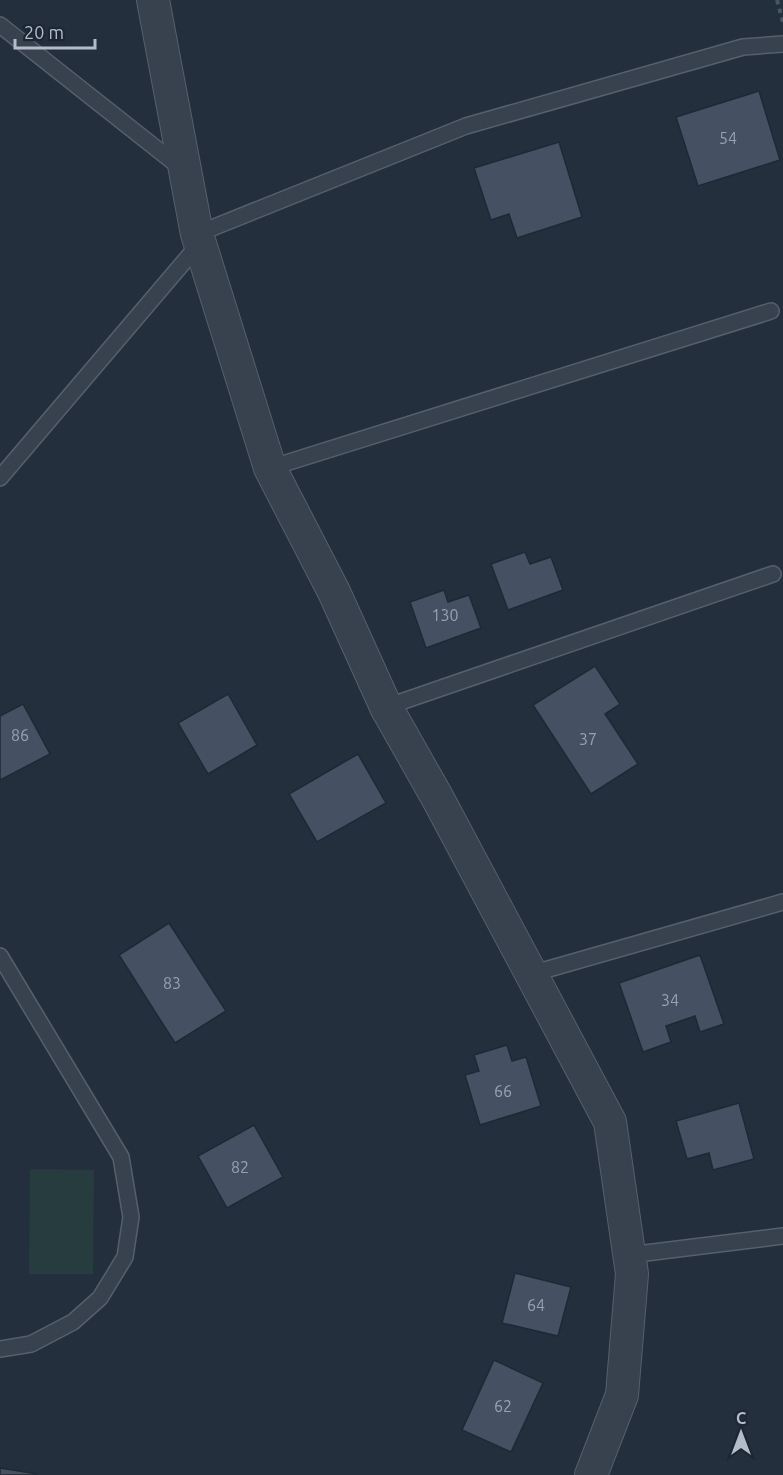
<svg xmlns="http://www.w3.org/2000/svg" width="783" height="1475" viewBox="0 0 783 1475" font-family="Ubuntu,sans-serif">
  <rect width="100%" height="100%" fill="#242f3e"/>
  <path fill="#263c3f" d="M30,1169l64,1 -1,104h-64z"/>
  <path fill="#455162" stroke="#1f2835" stroke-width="1.5" d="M759,91l21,69 -82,26 -22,-69z
    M559,142l23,75 -65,21 -8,-24 -18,6 -17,-52z
    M525,552l5,12 21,-7 12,33 -55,20 -17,-46z
    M444,590l4,12 21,-7 12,33 -55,20 -16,-46z
    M595,666l25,38 -15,10 33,50 -47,30 -58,-89z
    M228,694l29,51 -49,29 -30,-51z
    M23,704l27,50 -50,26v-64z
    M358,754l28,49 -69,39 -28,-48z
    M169,923l57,88 -51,32 -56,-88z
    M700,955l24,69 -24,8 -5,-16 -29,10 5,16 -28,10 -24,-69z
    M507,1045l5,16 14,-4 15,49 -61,19 -15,-50 14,-4 -5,-16z
    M739,1103l15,56 -41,11 -4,-17 -22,6 -11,-38z
    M254,1125l29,52 -56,31 -29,-52z
    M515,1273l56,14 -13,49 -56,-13z
    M494,1360l49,23 -32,69 -49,-22z
    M0,1468l37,6v1h-37z"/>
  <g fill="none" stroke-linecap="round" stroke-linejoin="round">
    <defs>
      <path id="lane" d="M0,25l181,143
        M197,234l269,-108 277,-79 40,-3
        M270,468l501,-157
        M0,478l200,-235
        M386,707l387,-133
        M0,956l121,201 10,60 -6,40 -25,41 -27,24 -42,22 -31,5
        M531,974l252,-72
        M629,1255l154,-19"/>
      <path id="street" d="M153,0l44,234 73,234 64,124 52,115 51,90 173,325 22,152 -10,121 -31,80"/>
    </defs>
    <use href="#lane" stroke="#565f6c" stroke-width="18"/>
    <use href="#street" stroke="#565f6c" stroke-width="34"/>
    <path stroke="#44595c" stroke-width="4" stroke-dasharray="4.5 4.5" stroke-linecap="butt" d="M777,0l6,22"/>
    <use href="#lane" stroke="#38414e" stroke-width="15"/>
    <use href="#street" stroke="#38414e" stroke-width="32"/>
  </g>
  <g text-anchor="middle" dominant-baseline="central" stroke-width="5" stroke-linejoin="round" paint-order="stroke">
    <g font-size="16" fill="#98a1af">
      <text x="728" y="138">54</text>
      <text x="445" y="615">130</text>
      <text x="20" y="735">86</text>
      <text x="588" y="739">37</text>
      <text x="172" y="983">83</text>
      <text x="670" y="1000">34</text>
      <text x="503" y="1091">66</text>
      <text x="240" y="1167">82</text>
      <text x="536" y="1305">64</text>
      <text x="503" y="1406">62</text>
    </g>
  </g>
  <g transform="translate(741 1433)" stroke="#1d2633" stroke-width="4.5" paint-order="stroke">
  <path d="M0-4.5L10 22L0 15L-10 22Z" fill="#b4bcc9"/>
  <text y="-9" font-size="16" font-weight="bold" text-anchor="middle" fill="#b4bcc9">С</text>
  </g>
  <path d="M15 39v9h80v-9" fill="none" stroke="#b4bcc9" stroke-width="3"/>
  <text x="24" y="39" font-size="18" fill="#b4bcc9" stroke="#1d2633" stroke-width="4.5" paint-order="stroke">20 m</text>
</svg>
